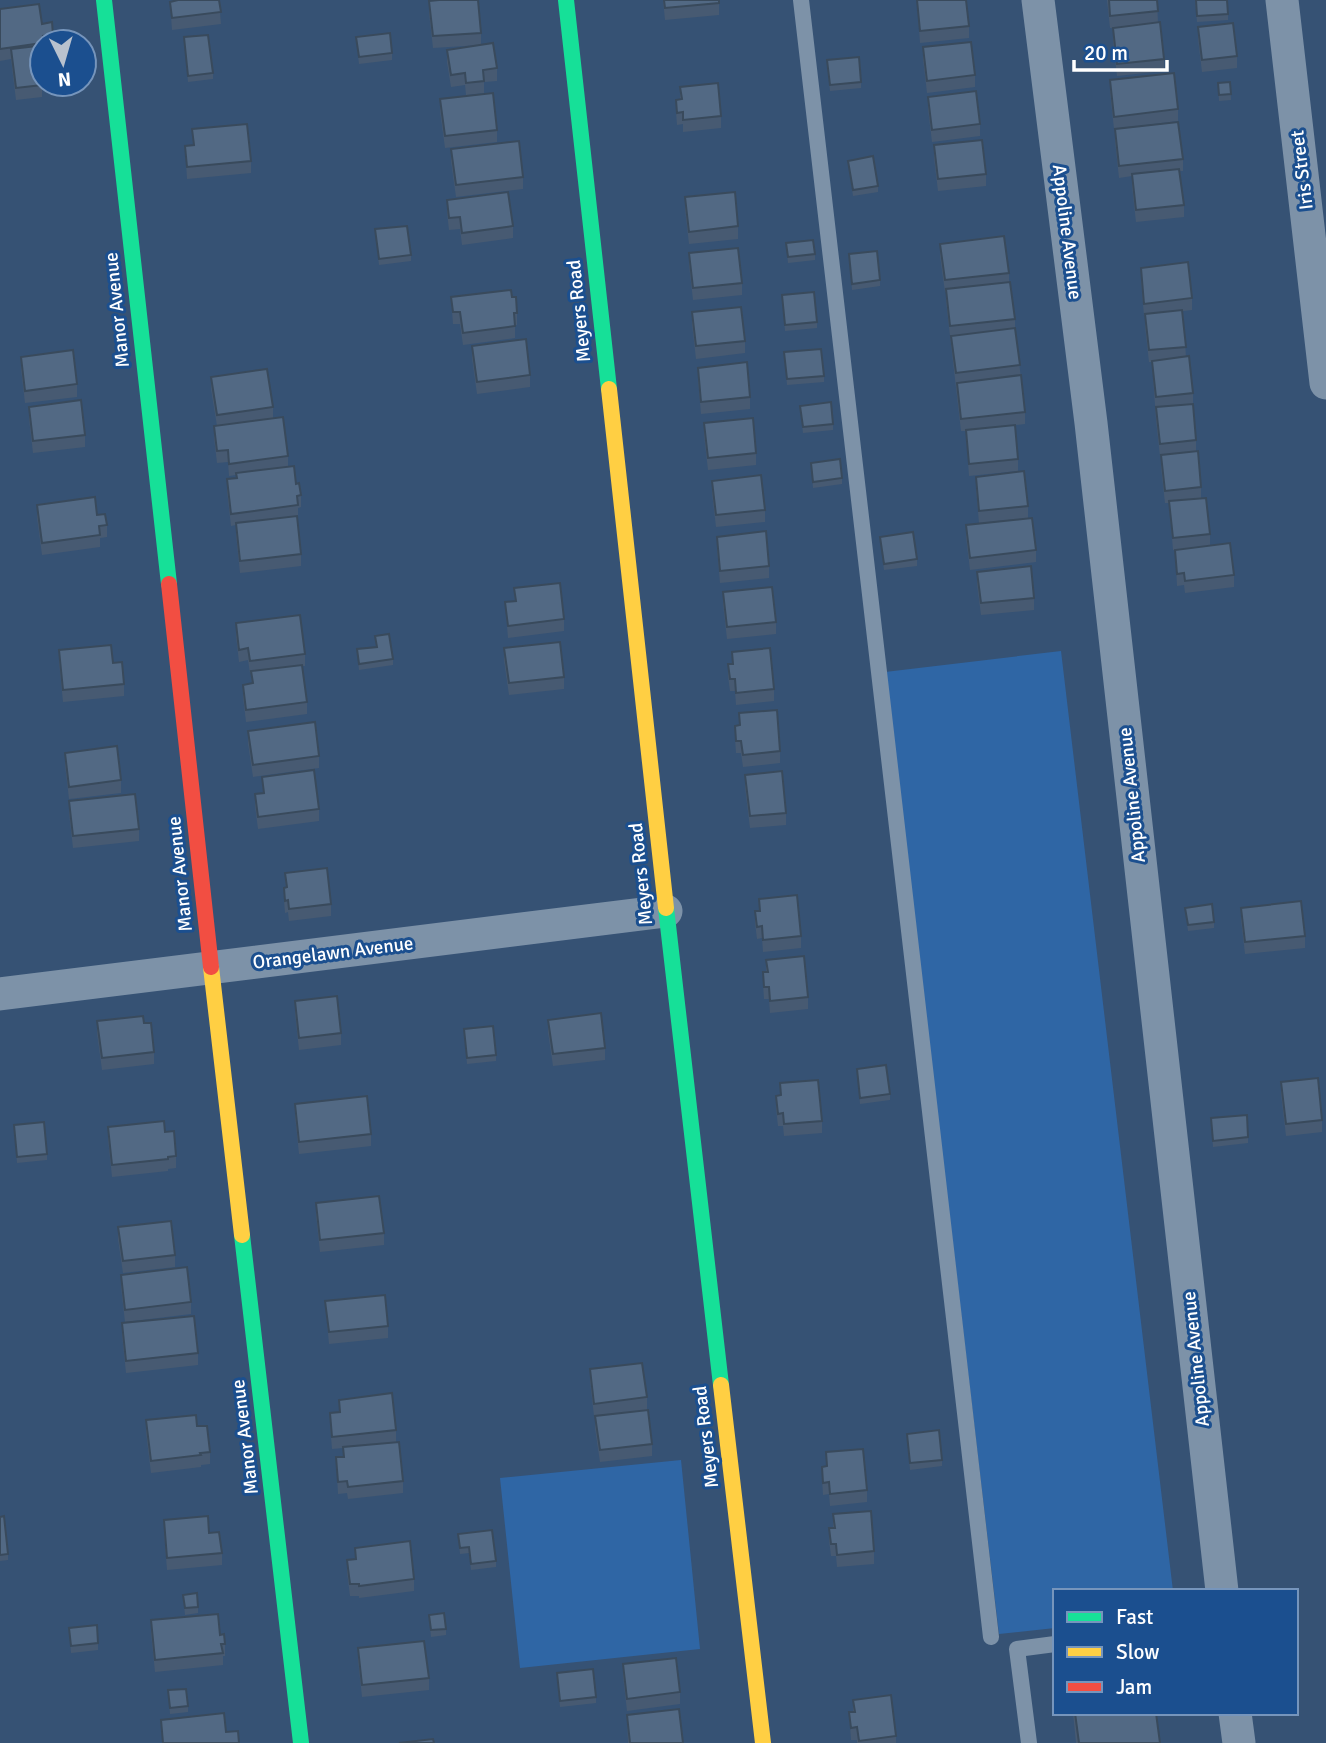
<svg xmlns="http://www.w3.org/2000/svg" width="1326" height="1743" viewBox="0 0 1326 1743" font-family="Signika,sans-serif">
  <rect width="100%" height="100%" fill="#365274"/>
  <path fill="#2f66a5" d="M1061,651l112,940h-118v37l-56,6 -114,-962z
    M681,1460l19,189 -180,19 -20,-190z"/>
  <g fill="none" stroke-linecap="round" stroke-linejoin="round">
    <path stroke="#7d92a8" stroke-width="16" d="M801,0l190,1637
      M1029,1743l-12,-94 38,-5"/>
    <path stroke="#7d92a8" stroke-width="33" d="M1038,0l53,423 131,1168
      M1282,0l44,383
      M0,994l666,-83
      M1235,1713l4,30"/>
    <path stroke="#16e098" stroke-width="16" d="M104,0l65,584
      M566,0l43,389
      M666,908l55,477
      M242,1235l59,508"/>
    <path stroke="#ffcf43" stroke-width="16" d="M609,389l57,519
      M211,967l31,268
      M721,1385l42,358"/>
    <path stroke="#f24e42" stroke-width="16" d="M169,584l42,383"/>
  </g>
  <path fill="#475a72" d="M177,0h42l2,24 -49,6 -2,-28 7,-1z
    M663,0h56v15l-54,5z
    M917,0l52,26v12l-49,5z
    M1107,0h50l1,23 6,36v12l-47,5 -4,-36v-12h-3z
    M1195,0l33,14v6l-31,2z
    M429,1l52,32v12l-48,3 -4,-35z
    M0,9l42,15 11,11v7h-11v13h-3v4l3,-1v26h4v3h-4v10l-26,3 -5,-41 -11,2z
    M1198,27l39,29v12l-35,4 -4,-33z
    M184,37l29,36v6l-25,3z
    M356,37l36,16v7l-33,4z
    M923,47l52,28v12l-48,6 -4,-34z
    M447,50l50,18v13l-13,1v11l-18,2 -1,-10 -14,2 -4,-25z
    M827,60l34,22v6l-31,3z
    M1110,80l68,29v12l-64,8 -4,-37z
    M1230,82l1,18 -12,1 -1,-18z
    M680,87l41,29v12l-38,4v-8l-6,1 -1,-13v-12l4,-1z
    M928,97l52,27v12l-48,6 -4,-33z
    M440,99l57,31v12l-52,6 -5,-37z
    M192,129l59,32v12l-64,6 -2,-33 8,-1z
    M1115,129l68,30v12h-3l4,34v12l-48,5 -4,-36v-10l-13,2 -4,-37z
    M934,145l52,29v12l-48,5 -4,-33z
    M451,149l72,28v12l-67,8 -5,-36z
    M848,161l30,25v6l-25,4z
    M685,197l53,29v13l-49,5 -4,-35z
    M447,200l66,26v12l-51,7 -2,-16 -11,1 -2,-18z
    M375,229l36,26v6l-32,4z
    M786,243l29,11v6l-27,3z
    M940,244l69,29v9l6,37v9l10,84v12l-10,1 3,34v12l-49,5 -3,-45h-5l-15,-130v-9h-1l-5,-36z
    M689,253l53,30v12l-49,5 -4,-35z
    M849,254l31,26v6l-28,4z
    M1141,268l51,30v12l-9,1 3,46 7,36v12l3,35v11l5,36v11l9,36v12l24,29v12l-49,6 -1,-8 -7,1 -2,-36h-2l-4,-47h-4l-4,-36v-11h-1l-4,-36 -4,-58h-3l-4,-36v-10h-1l-3,-36z
    M782,295l35,27v6l-32,3z
    M451,297h61l5,16v12h-2v13l-52,7 -3,-21h-7z
    M692,312l53,29v12l-49,6 -4,-35z
    M472,346l58,29v12l-53,7 -5,-36z
    M784,352l40,24v6l-37,3z
    M21,357l56,27v13l-52,6 -4,-34z
    M698,368l52,29v12l-49,5 -3,-34z
    M211,377l62,30v12l15,37v11l13,28v12l-3,1v9l-1,1 4,36v12l-61,7 -4,-38v-10l-5,1 -4,-35v-12l9,-1v-3l-7,1 -1,-14 -11,1 -3,-25v-12h3l-6,-37z
    M800,406l33,18v6l-30,3z
    M29,407l56,28v12l-52,6 -4,-34z
    M704,423l52,30v12l-48,5 -4,-35z
    M811,463l31,15v6l-29,4z
    M976,477l52,29v12l-49,5 -3,-34z
    M712,481l53,29v12l-49,5 -4,-34z
    M37,505l70,20v12l-7,1v9l-58,8 -5,-38z
    M966,525l70,25v12l-66,8 -4,-33z
    M717,537l52,29v12l-49,5 -3,-34z
    M880,537l37,22v7l-33,4z
    M977,572l57,26v12l-53,5 -4,-31z
    M514,588l50,31v12l-56,7 -3,-36 10,-1z
    M723,592l53,30v12l-49,5 -4,-35z
    M236,623l69,31v12h-3l5,36v12l-61,8 -3,-25v-12l9,-2 -1,-10h-1l-2,-13 -9,2 -3,-26z
    M375,636l18,23v6l-34,5 -2,-21 19,-2z
    M504,648l60,29v12l-55,6 -5,-35z
    M59,650l54,13 11,21v12l-61,6 -4,-40z
    M732,652l42,37v12l-38,4 -1,-14h-5l-2,-15v-12h4z
    M739,713l41,38v12l-37,4 -2,-14h-5l-1,-15v-12l4,-1z
    M248,731l71,25v12l-66,9 -5,-34z
    M65,753l56,27v13l-52,6 -4,-34z
    M745,775l41,38v12l-36,3 -5,-41z
    M262,777l57,32v12l-61,8 -3,-23v-12l8,-1z
    M69,801l70,28v12l-66,7 -4,-35z
    M285,873l46,31v12l-42,5 -1,-9 -3,1 -1,-13v-12h2z
    M759,899l42,37v12l-38,4 -1,-14 -5,1 -2,-16v-12h4z
    M1185,908l29,14v6l-26,3z
    M1241,908l64,28v12l-60,6 -4,-34z
    M766,960l42,37v12l-38,4 -1,-14h-5l-1,-15v-12h3z
    M295,1001l46,32v12l-42,5 -4,-37z
    M548,1020l57,28v12l-52,6 -5,-34z
    M97,1021l47,2 10,29v12l-52,6 -5,-37z
    M464,1029l32,26v6l-29,3z
    M857,1069l33,25v6l-30,4z
    M1281,1082l41,38v12l-36,4 -5,-42z
    M780,1083l42,38v12l-38,3 -1,-10h-5l-2,-18v-12h4z
    M295,1104l76,30v12l-72,8 -4,-38z
    M1211,1118l37,19v6l-35,4z
    M14,1125l33,29v6l-30,3z
    M108,1127l57,5 11,24v12l-8,1v2l-56,6 -4,-38z
    M316,1203l68,30v12l-64,7 -4,-37z
    M118,1227l57,28v12l-52,6 -5,-34z
    M121,1275l70,27v12l-66,8 -4,-35z
    M325,1301l63,25v12l-59,6z
    M122,1323l76,30v12l-72,8 -4,-38z
    M590,1369l57,28v13l-53,6 -4,-35z
    M339,1400l57,30v12l7,39v12l-55,6 -1,-6 -9,1 -2,-37h7v-9l-11,1 -2,-24v-12l9,-1z
    M595,1416l57,28v12l-52,6 -5,-34z
    M146,1420l51,6 13,26v12l-9,1v2l-50,6 -5,-41z
    M907,1434l35,26v6l-32,4z
    M826,1452l41,38v12l-37,4 -1,-12 -6,1 -1,-16v-12l4,-1z
    M833,1514l41,37v13l-37,3 -1,-11h-5l-2,-16v-12h4z
    M0,1517l8,37v6l-8,1z
    M164,1520l45,13 13,20v12l-55,5 -3,-38z
    M458,1534l38,27v6l-25,3 -2,-17 -9,1z
    M355,1548l59,31v12l-55,7v-2h-9l-3,-24v-12h8z
    M183,1595l15,12v6l-13,2z
    M429,1615l17,14v6l-15,2z
    M151,1620l69,15 5,9v12h-2v9l-68,7 -4,-39z
    M69,1628l29,15v7l-27,3z
    M358,1648l71,30v12l-67,7 -4,-37z
    M623,1664l57,28v12l-53,7 -4,-35z
    M557,1673l39,24v6l-36,4z
    M168,1690l20,16v6l-18,2z
    M853,1700l43,36v7h-39v-3h-6l-2,-28h4z
    M1073,1713h83l4,30h-84z
    M627,1715l56,28h-55z"/>
  <path fill="#526984" stroke="#394a5c" stroke-width="2" d="M178,0h41l2,12 -49,6 -2,-16z
    M439,0h39l3,33 -48,3 -4,-35z
    M664,0h55v3l-54,5z
    M917,0h49l3,26 -49,5z
    M1109,0h48l1,11 -48,5z
    M1196,0h31l1,14 -31,2z
    M39,4l3,20 10,-2 1,13 -10,1 1,6h-2v1l-42,6v-40z
    M1160,22l4,37 -47,5 -4,-36z
    M1233,23l4,33 -35,4 -4,-33z
    M390,33l2,20 -33,4 -3,-20z
    M208,35l5,38 -25,3 -4,-39z
    M971,42l4,33 -48,6 -4,-34z
    M493,43l4,25 -14,2 1,11 -18,2 -1,-10 -14,2 -4,-25z
    M37,46l2,13 3,-1v17l-1,1 1,9 -26,3 -5,-39z
    M859,57l2,25 -31,3 -3,-25z
    M1174,73l4,36 -64,8 -4,-37z
    M1230,82l1,12 -12,1 -1,-12z
    M718,83l3,33 -38,4v-8l-6,1 -1,-13 6,-1 -2,-12z
    M976,91l4,33 -48,6 -4,-33z
    M493,93l4,37 -52,6 -5,-37z
    M1178,122l5,37 -64,7 -4,-37z
    M247,124l4,37 -64,6 -2,-21 9,-1 -2,-16z
    M982,140l4,34 -48,5 -4,-34z
    M519,141l4,36 -67,8 -5,-36z
    M873,156l5,30 -25,4 -5,-29z
    M1179,169l5,36 -48,5 -4,-36z
    M508,192l5,34 -51,7 -2,-16 -11,1 -2,-18z
    M735,192l3,34 -49,6 -4,-35z
    M407,226l4,29 -32,4 -4,-30z
    M1004,236l5,37 -64,7 -5,-36z
    M813,240l2,14 -27,3 -2,-14z
    M738,248l4,35 -49,5 -4,-35z
    M877,251l3,29 -28,4 -3,-30z
    M1188,262l4,36 -48,6 -3,-36z
    M1010,282l5,37 -65,7 -4,-37z
    M511,290l1,7h4l1,16h-3l1,13 -52,7 -3,-21h-7l-2,-15z
    M814,292l3,30 -32,3 -3,-30z
    M741,307l4,34 -49,5 -4,-34z
    M1182,310l4,37 -37,3 -4,-36z
    M1015,328l5,37 -64,8 -5,-37z
    M526,339l4,36 -53,7 -5,-36z
    M821,349l3,27 -37,3 -3,-27z
    M73,350l4,34 -52,7 -4,-34z
    M1189,356l4,37 -37,4 -4,-36z
    M747,362l3,35 -49,5 -3,-34z
    M267,369l6,38 -56,8 -6,-38z
    M1021,375l4,37 -64,7 -4,-36z
    M81,400l4,35 -52,6 -4,-34z
    M831,402l2,22 -30,3 -3,-21z
    M1193,404l3,36 -36,4 -4,-37z
    M283,417l5,39 -59,8 -1,-14 -11,1 -3,-25z
    M753,418l3,35 -48,5 -4,-35z
    M1015,425l3,34 -49,5 -3,-34z
    M1198,451l3,36 -36,4 -4,-36z
    M840,459l2,19 -29,4 -2,-19z
    M294,466l2,18 3,-1 2,12 -4,1 1,9 -67,9 -4,-35 10,-1 -1,-5z
    M1024,471l4,35 -49,5 -3,-34z
    M761,475l4,35 -49,5 -4,-34z
    M95,497l2,18 8,-1 2,11 -8,1 1,9 -58,8 -5,-38z
    M1206,498l4,36 -37,4 -4,-37z
    M297,516l4,38 -61,7 -4,-38z
    M1032,518l4,32 -66,8 -4,-33z
    M766,531l3,35 -49,5 -3,-34z
    M913,532l4,27 -33,5 -4,-27z
    M1230,543l4,32 -49,6 -1,-8 -7,1 -2,-24z
    M1031,566l3,32 -53,5 -4,-31z
    M560,583l4,36 -56,7 -3,-24 11,-1 -2,-13z
    M772,587l4,35 -49,5 -4,-35z
    M300,615l5,39 -55,7 -2,-13 -9,2 -3,-27z
    M389,634l4,25 -34,5 -2,-15 20,-2 -2,-11z
    M560,642l4,35 -55,6 -5,-35z
    M111,645l2,18 9,-1 2,22 -61,6 -4,-40z
    M770,648l4,41 -38,4 -1,-14h-5l-2,-15h5l-1,-12z
    M302,665l5,37 -61,8 -3,-25 10,-2 -2,-12z
    M777,710l3,41 -37,4 -2,-14h-5l-1,-15 5,-1 -1,-12z
    M315,722l4,34 -66,9 -5,-34z
    M117,746l4,34 -52,7 -4,-34z
    M314,770l5,39 -61,8 -3,-23 9,-1 -2,-16z
    M782,771l4,42 -36,3 -5,-41z
    M135,794l4,35 -66,7 -4,-35z
    M327,868l4,36 -42,5 -1,-9 -3,1 -1,-13 3,-1 -2,-14z
    M797,895l4,41 -38,4 -1,-14 -5,1 -2,-16h5l-1,-12z
    M1301,901l4,35 -60,6 -4,-34z
    M1212,904l2,18 -26,3 -3,-17z
    M804,956l4,41 -38,4 -1,-14h-5l-1,-15h5l-2,-12z
    M337,996l4,37 -42,5 -4,-37z
    M601,1013l4,35 -52,6 -5,-34z
    M143,1016l1,7h7l3,29 -52,6 -5,-37z
    M493,1026l3,29 -29,3 -3,-29z
    M886,1065l4,29 -30,4 -3,-29z
    M1318,1078l4,42 -36,4 -5,-42z
    M818,1080l4,41 -38,3 -1,-11 -5,1 -2,-18 5,-1 -1,-12z
    M367,1096l4,38 -72,8 -4,-38z
    M1247,1115l1,22 -35,4 -2,-23z
    M164,1121l1,11 9,-1 2,25 -8,1v2l-56,6 -4,-38z
    M44,1122l3,32 -30,3 -3,-32z
    M379,1196l5,37 -64,7 -4,-37z
    M171,1221l4,34 -52,6 -5,-34z
    M187,1267l4,35 -66,8 -4,-35z
    M385,1295l3,31 -59,6 -4,-31z
    M194,1316l4,37 -72,8 -4,-38z
    M642,1363l5,34 -53,7 -4,-35z
    M392,1393l4,37 -64,7 -2,-24 10,-1 -1,-12z
    M648,1410l4,34 -52,6 -5,-34z
    M196,1415l1,11h10l3,26 -10,1 1,2 -50,6 -5,-41z
    M939,1430l3,30 -32,3 -3,-29z
    M399,1442l4,39 -55,6 -1,-6 -9,1 -2,-25h8l-1,-10z
    M863,1449l4,41 -37,4 -1,-12 -6,1 -1,-16 5,-1 -1,-14z
    M871,1511l3,40 -37,4 -1,-11h-5l-2,-16h6l-2,-14z
    M4,1516l4,38 -8,1v-38z
    M208,1516l1,17 10,-1 3,21 -55,5 -3,-38z
    M492,1530l4,31 -25,3 -2,-17 -9,1 -2,-14z
    M410,1541l4,38 -55,7v-2h-9l-3,-24 9,-1 -1,-11z
    M197,1593l1,14 -13,1 -2,-13z
    M444,1613l2,16 -15,1 -2,-15z
    M218,1614l2,21 4,-1 1,10h-4l2,9 -68,7 -4,-40z
    M97,1625l1,18 -27,3 -2,-18z
    M424,1641l5,37 -67,7 -4,-37z
    M676,1658l4,34 -53,7 -4,-35z
    M593,1669l3,28 -36,4 -3,-28z
    M186,1689l2,17 -18,2 -2,-18z
    M891,1695l5,41 -37,5 -2,-14 -6,1 -2,-16h6l-2,-12z
    M679,1709l4,34h-53l-3,-28z
    M224,1713l2,19 12,-1 1,12h-76l-2,-23z
    M1075,1713h81l4,30h-81z
    M433,1739l1,4h-35z"/>
  <g text-anchor="middle" dominant-baseline="central" stroke-width="6" stroke-linejoin="round" paint-order="stroke">
    <g font-size="19" fill="#fff" stroke="#1b4f8f">
      <text transform="translate(1302 170) rotate(-97)">Iris Street</text>
      <text transform="translate(1067 232) rotate(83)">Appoline Avenue</text>
      <text transform="translate(117 310) rotate(-96)">Manor Avenue</text>
      <text transform="translate(579 311) rotate(-96)">Meyers Road</text>
      <text transform="translate(1132 795) rotate(-96)">Appoline Avenue</text>
      <text transform="translate(180 874) rotate(-96)">Manor Avenue</text>
      <text transform="translate(641 874) rotate(-96)">Meyers Road</text>
      <text transform="translate(333 953) rotate(-7)">Orangelawn Avenue</text>
      <text transform="translate(1196 1359) rotate(-96)">Appoline Avenue</text>
      <text transform="translate(245 1437) rotate(-97)">Manor Avenue</text>
      <text transform="translate(706 1437) rotate(-97)">Meyers Road</text>
    </g>
  </g>
  <rect x="1053" y="1589" width="245" height="126" fill="#1b4f8f" stroke="#7695bc" stroke-width="2"/>
  <rect x="1067" y="1612" width="35" height="10" fill="#16e098" stroke="#7695bc" stroke-width="2"/>
  <text x="1116" y="1624" font-size="21" fill="#ffffff">Fast</text>
  <rect x="1067" y="1647" width="35" height="10" fill="#ffcf43" stroke="#7695bc" stroke-width="2"/>
  <text x="1116" y="1659" font-size="21" fill="#ffffff">Slow</text>
  <rect x="1067" y="1682" width="35" height="10" fill="#f24e42" stroke="#7695bc" stroke-width="2"/>
  <text x="1116" y="1694" font-size="21" fill="#ffffff">Jam</text>
  <g transform="translate(63 63) rotate(175)"><circle r="33" fill="#1b4f8f" stroke="#7695bc" stroke-width="2"/>
  <path d="M0-5L12 26L0 18L-12 26Z" fill="#b9c2ce"/>
  <text y="-10" font-size="19" font-weight="bold" text-anchor="middle" fill="#ffffff">N</text>
  </g>
  <path d="M1074 60v10h93v-10" fill="none" stroke="#ffffff" stroke-width="3.5"/>
  <text x="1084" y="60" font-size="21" fill="#ffffff" stroke="#1b4f8f" stroke-width="5" paint-order="stroke">20 m</text>
</svg>
